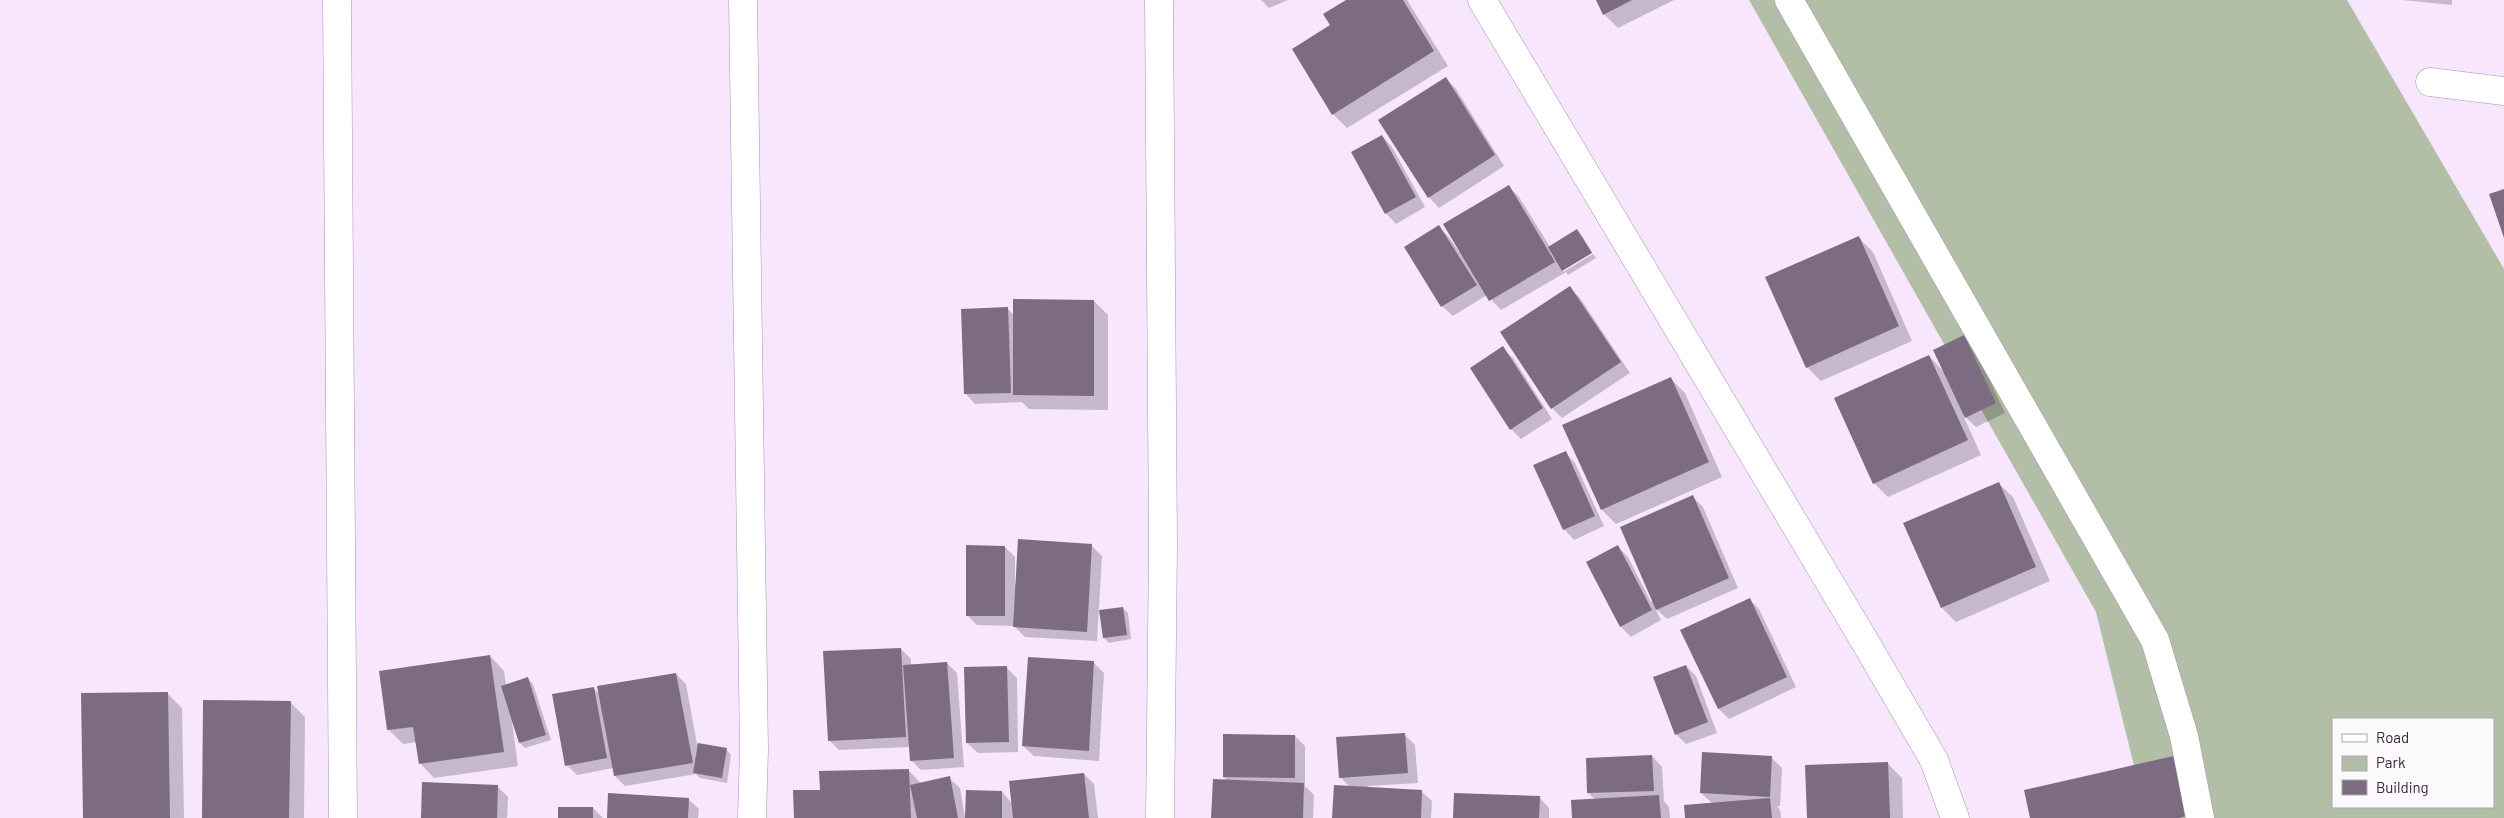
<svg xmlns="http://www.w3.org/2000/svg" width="2504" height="818" viewBox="0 0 2504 818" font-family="Barlow,sans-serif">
  <rect width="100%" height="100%" fill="#f8e5fe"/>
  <path fill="#b3bea6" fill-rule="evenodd" d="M1749,0h598l157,269v549h-357l-51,-206zM2333,719h160v88h-160z"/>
  <path fill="#0003" d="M1261,0h27l-19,8z
    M1348,0h59l41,66 -101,62 -14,-14z
    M1597,0h77l-56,28 -14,-14z
    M2402,0h50v5z
    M1446,79l10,10 48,77 -65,42 -10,-11z
    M1382,136l10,11 33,60 -29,17 -10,-11z
    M1509,187l10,10 31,50 27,-16 5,5 10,16 -29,17v3l30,-18 3,4 -28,17 -2,-3 -65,38 -14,-15 -34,21 -11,-10 -37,-59 34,-20 10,10 10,15z
    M1858,237l15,15 39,89 -91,40 -14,-14z
    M1570,288l10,10 50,75 -68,45 -10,-10z
    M1094,301l14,14v95l-79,-1 -7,-7 -47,2 -10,-11 43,-84 6,6z
    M1964,337l10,10 31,66 -29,14 -13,-12 18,40 -93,42 -14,-14 55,-127 15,16z
    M1502,348l11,10 39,61 -31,20 -10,-10z
    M1670,378l15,15 37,84 -106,47 -14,-14z
    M1565,452l10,11 29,63 -30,14 -10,-11z
    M1998,483l15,14 37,84 -94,41 -14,-14z
    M1693,497l10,10 35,81 -71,31 -12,-11 6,12 -30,17 -10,-10 -3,-80 10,10 23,45 2,-1z
    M1091,545l11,11 -5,85 -72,-4 -11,-11 -37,-1 -10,-10 38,-68 10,10v27h2z
    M1749,599l10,10 37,78 -67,32 -10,-10 -37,-78z
    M1123,608l5,5 3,26 -22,4 -5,-5z
    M901,649l10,10v6l36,-2 10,10 7,94 -43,3 -10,-10 -1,-13 -71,3 -10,-10z
    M490,656l14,15 2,14 22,-6 5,5 18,56 -26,8 -5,-5 -8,-21 6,44 -84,12 -14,-15 -3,-21 -14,2 -15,-15z
    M1093,662l11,11 -5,88 -65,-5 -11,-10z
    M1686,666l10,10 21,57 -31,11 -10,-10z
    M1006,667l11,11 1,74 -40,1 -11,-10z
    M676,674l10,10 11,60 29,5 5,6 -4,28 -27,-5 -4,-4 -71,12 -10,-10 -2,-8 -36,7 -10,-10 26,-77 7,7z
    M167,693l15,15 2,110h-100z
    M290,702l15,15 -1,101h-101z
    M1405,735l10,10 3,38 -50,3v2l53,3 11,10 -1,17h-98l17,-31 -10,-10z
    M1295,736l10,10v40l9,9 -1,23h-101l16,-37 -4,-4z
    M1652,756l10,11 2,34 5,6 1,11h-97l23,-18 -8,-7z
    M1771,757l11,11 -2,38h-3l3,4 1,8h-95l27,-14 -12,-11z
    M1888,764l14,14 1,40h-95z
    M908,770l14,14 27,-6 11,10 5,29 37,-25 10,11 72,-29 10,10 4,34h-303l26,-27z
    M498,787l10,10 -1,21h-85z
    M1539,797l10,11v10h-95z
    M688,799l11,10 -1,9h-90z
    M593,808l10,10h-43z"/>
  <path fill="#7c6b81" d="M1346,0h57l31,51 -102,64 -40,-66 38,-24 -7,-11z
    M1596,0h36l-29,15z
    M1446,77l49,78 -67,43 -50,-78z
    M1382,135l34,62 -31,17 -34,-62z
    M1509,185l46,77 -66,39 -46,-77z
    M2504,189v49l-15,-44z
    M1439,225l38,60 -36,22 -37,-60z
    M1577,229l15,24 -30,18 -14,-24z
    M1859,236l40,90 -93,42 -41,-91z
    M1570,286l51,76 -70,47 -51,-77z
    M1013,299l81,1v96l-81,-1z
    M1008,307l3,86 -47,1 -3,-85z
    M1964,335l32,68 -31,15 -32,-68z
    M1503,346l40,62 -33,22 -40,-62z
    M1929,355l39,85 -95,44 -39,-86z
    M1671,377l38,85 -108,48 -39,-85z
    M1566,451l29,65 -32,14 -30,-65z
    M1999,482l37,85 -95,41 -38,-85z
    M1693,495l36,83 -73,32 -36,-83z
    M1018,539l74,5 -5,88 -74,-5z
    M966,545l39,1v70h-39z
    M1618,545l34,65 -32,17 -34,-65z
    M1750,598l37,79 -69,32 -38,-79z
    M1123,607l4,28 -24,3 -4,-28z
    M901,648l5,89 -78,4 -5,-90z
    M490,655l14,97 -85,12 -6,-37 -26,3 -8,-59z
    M1028,657l66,4 -5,90 -67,-5z
    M947,662l7,96 -44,3 -7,-96z
    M1686,665l22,57 -33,13 -22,-58z
    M1007,666l2,76 -43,1 -2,-76z
    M676,673l17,90 -79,13 -17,-90z
    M528,677l18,58 -27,8 -18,-57z
    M594,687l13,71 -42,8 -13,-72z
    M168,692l2,126h-87l-2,-125z
    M203,700l88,1 -2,117h-87z
    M1405,733l3,40 -69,5 -3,-41z
    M1223,734l72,1v43l-72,-1z
    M698,743l29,5 -5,30 -29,-5z
    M1702,752l70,4 -2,41 -70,-4z
    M1652,755l2,36 -67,2 -1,-35z
    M2178,755l13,60 -12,3h-149l-6,-28z
    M1888,762l2,56h-83l-2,-53z
    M909,769l2,49h-117l-1,-28h27l-1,-19z
    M1084,773l5,45h-76l-4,-37z
    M950,776l8,42h-41l-7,-33z
    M1213,779l91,4 -1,35h-92z
    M422,782l76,3 -1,33h-76z
    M1334,785l88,5 -1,28h-89z
    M966,790l36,1v27h-37z
    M608,793l81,5 -1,20h-81z
    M1454,793l86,3 -1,22h-86z
    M1659,795l2,23h-89l-1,-18z
    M1770,798l2,20h-87l-1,-13z
    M558,807h35v11h-35z"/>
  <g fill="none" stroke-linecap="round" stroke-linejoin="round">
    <defs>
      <path id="street" d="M337,0l6,818
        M743,0l11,750 -2,68
        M1159,0l4,546 -3,272
        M1482,0l382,640 70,120 21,58
        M1789,0l366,640 29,96 16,82
        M2430,82l74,9"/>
    </defs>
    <use href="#street" stroke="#a795ac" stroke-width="29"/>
    <use href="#street" stroke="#fff" stroke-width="28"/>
  </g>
  <rect x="2332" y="718" width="162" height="90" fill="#fcf9fd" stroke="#aba7ad"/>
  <rect x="2342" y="734" width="25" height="8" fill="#ffffff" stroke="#aba7ad"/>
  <text x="2376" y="743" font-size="15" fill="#322b34">Road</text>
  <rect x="2342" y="756" width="25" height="15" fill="#b3bea6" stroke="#aba7ad"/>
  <text x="2376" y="768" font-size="15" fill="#322b34">Park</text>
  <rect x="2342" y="780" width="25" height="15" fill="#7c6b81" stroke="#aba7ad"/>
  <text x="2376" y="793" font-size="15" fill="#322b34">Building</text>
</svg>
